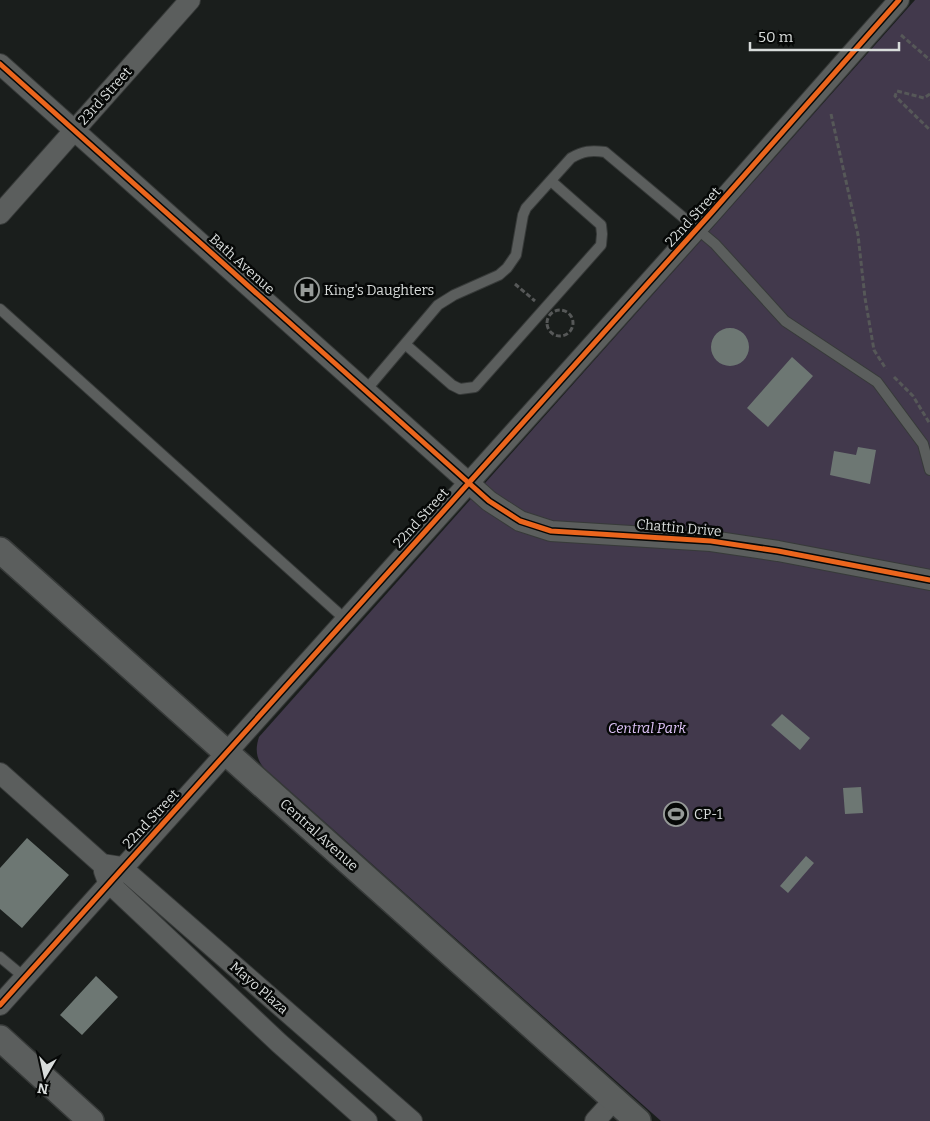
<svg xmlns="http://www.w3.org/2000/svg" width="930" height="1121" viewBox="0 0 930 1121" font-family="Bitter,serif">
  <rect width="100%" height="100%" fill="#1a1e1c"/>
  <path fill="#42394c" d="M915,0h15v1121h-269l-397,-353c-8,-9 -9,-19 -5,-31z"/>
  <path fill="#6d7773" d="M711 347a19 19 0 1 1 38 0a19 19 0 1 1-38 0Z
    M792,357l21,19 -45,51 -21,-19z
    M858,447l18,3 -6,34 -40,-9 4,-24 22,4z
    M782,714l28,24 -10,12 -29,-25z
    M861,787l2,26 -18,1 -2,-26z
    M27,838l42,37 -47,53 -22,-19v-41z
    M806,856l8,7 -26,30 -8,-7z
    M96,976l22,21 -36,38 -22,-20z"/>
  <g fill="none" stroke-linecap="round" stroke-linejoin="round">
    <defs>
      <path id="service" d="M0,309l346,311
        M405,344l47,41 8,4 15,-2 126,-142 1,-11 -1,-9 -50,-44
        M366,390l72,-85 16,-10 45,-20 8,-7 9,-13 7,-40 3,-7 45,-50c12,-7 20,-8 34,-6l110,92 70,77 92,61 46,62 7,26
        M0,957l24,20"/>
      <path id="minor" d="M0,64l489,437 31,20 31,10 160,10 67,10 152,29
        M0,214l190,-214
        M0,773l102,91 19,3 291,254
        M104,871l4,11 171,161 88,78
        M0,1005l712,-793 187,-212
        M595,1121l19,-21"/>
      <path id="tertiary" d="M0,550l638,571
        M0,1038l91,83"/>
    </defs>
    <use href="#service" stroke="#373a39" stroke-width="12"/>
    <use href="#minor" stroke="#373a39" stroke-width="22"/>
    <use href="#tertiary" stroke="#373a39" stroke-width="28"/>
    <path stroke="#565858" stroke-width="3" stroke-dasharray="5 2.5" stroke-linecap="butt" d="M901,35l29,25
      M930,94l-6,4 -27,-7 -2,5 35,34
      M831,114l27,121 7,63 9,52 12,19
      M515,284l20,17
      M547 323a13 13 0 1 1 26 0a13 13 0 1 1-26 0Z
      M894,377l19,19 17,28"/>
    <use href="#service" stroke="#5b5e5d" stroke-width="10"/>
    <use href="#minor" stroke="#5b5e5d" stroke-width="20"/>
    <use href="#tertiary" stroke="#5b5e5d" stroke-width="25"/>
    <defs>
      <path id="cycleway" d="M0,64l489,437 31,20 31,10 160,10 67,10 152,29
        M0,1005l712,-793 187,-212"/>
    </defs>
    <use href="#cycleway" stroke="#060807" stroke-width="8"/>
    <use href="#cycleway" stroke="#eb651d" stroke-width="5"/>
  </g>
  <defs>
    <symbol id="hospital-ring" viewBox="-11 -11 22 22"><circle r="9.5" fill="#060807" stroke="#969a98" stroke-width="1.5"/><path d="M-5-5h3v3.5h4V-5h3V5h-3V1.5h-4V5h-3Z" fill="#969a98"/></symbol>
    <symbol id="stadium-ring" viewBox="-11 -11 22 22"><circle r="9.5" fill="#060807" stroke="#969a98" stroke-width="1.5"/><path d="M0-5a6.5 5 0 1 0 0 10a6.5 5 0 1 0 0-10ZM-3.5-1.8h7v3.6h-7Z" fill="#969a98"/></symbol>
  </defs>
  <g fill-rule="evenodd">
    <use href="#hospital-ring" x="293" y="276" width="28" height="28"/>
    <use href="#stadium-ring" x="662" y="800" width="28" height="28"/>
  </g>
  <g text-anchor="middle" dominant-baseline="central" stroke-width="5" stroke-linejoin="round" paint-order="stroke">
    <g font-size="14" fill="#d8dcdb" stroke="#060807">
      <text transform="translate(105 96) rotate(-48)">23rd Street</text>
      <text transform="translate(693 217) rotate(-48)">22nd Street</text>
      <text transform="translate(242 264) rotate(42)">Bath Avenue</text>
      <text transform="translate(421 518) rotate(-48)">22nd Street</text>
      <text transform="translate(679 528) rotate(5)">Chattin Drive</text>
      <text transform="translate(151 819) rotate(-47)">22nd Street</text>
      <text transform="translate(319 835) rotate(42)">Central Avenue</text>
      <text transform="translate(259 988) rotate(41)">Mayo Plaza</text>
    </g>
    <g font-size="14" fill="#d8dcdb" stroke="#060807" text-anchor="start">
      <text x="324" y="290">King's Daughters</text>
      <text x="694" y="814">CP-1</text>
    </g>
    <g font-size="14" font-style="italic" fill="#e0c5fa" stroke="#060807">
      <text x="647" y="728">Central Park</text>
    </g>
  </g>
  <g transform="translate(45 1076) rotate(189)" stroke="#060807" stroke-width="4" paint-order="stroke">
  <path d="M0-4L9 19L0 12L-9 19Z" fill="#d8dcdb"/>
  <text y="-8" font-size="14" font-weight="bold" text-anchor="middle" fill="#d8dcdb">N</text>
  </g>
  <path d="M750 42v8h149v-8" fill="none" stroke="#d8dcdb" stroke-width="2.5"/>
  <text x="758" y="42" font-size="15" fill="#d8dcdb" stroke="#060807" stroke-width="4" paint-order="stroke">50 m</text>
</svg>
